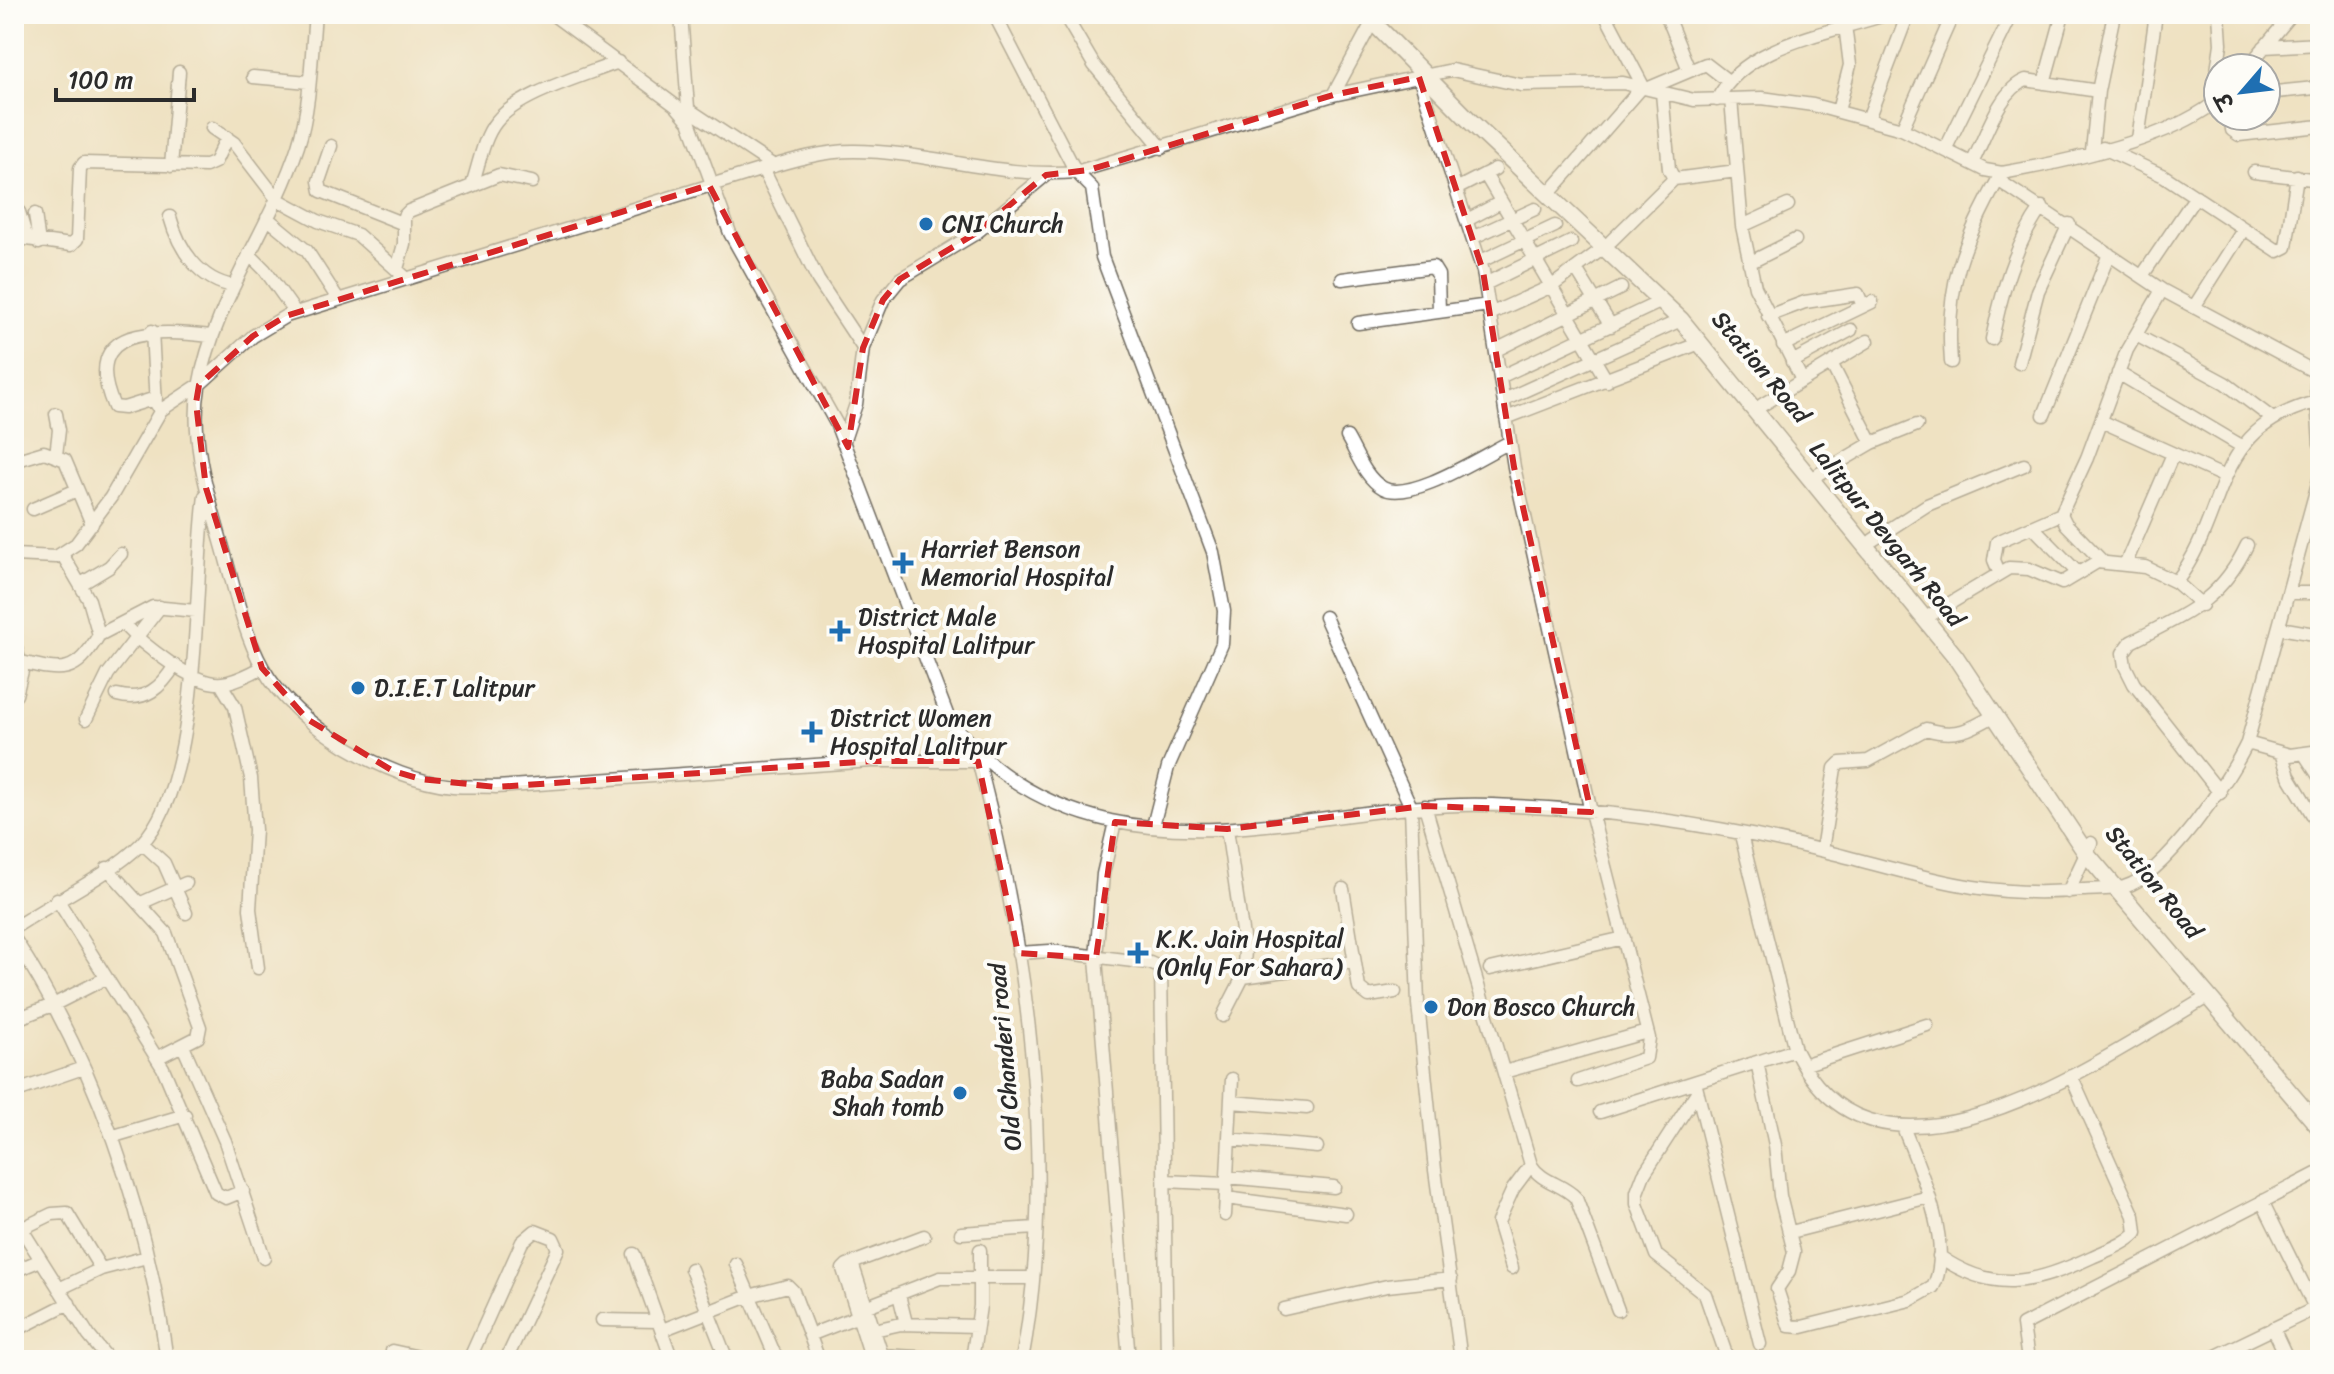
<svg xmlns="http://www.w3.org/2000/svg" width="2334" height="1374" viewBox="0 0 2334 1374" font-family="Sriracha,'Playpen Sans Deva',sans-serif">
  <rect width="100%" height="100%" fill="#fdfcf7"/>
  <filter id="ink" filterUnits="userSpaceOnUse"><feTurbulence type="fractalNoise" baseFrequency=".0125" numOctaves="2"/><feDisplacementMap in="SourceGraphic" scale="16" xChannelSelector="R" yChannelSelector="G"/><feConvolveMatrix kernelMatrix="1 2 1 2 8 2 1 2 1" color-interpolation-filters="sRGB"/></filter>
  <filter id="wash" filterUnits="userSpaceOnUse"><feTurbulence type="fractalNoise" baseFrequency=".006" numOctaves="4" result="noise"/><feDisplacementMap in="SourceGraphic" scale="32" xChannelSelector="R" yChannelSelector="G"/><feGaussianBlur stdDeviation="1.8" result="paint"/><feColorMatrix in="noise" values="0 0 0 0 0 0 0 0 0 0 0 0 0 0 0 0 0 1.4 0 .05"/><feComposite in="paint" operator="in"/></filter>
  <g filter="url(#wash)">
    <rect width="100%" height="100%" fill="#efe2c2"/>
  </g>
  <g filter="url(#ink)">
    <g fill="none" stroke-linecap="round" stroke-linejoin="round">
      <defs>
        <path id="minor" d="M315,14c-4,43 -4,91 -17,132 -27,83 -84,154 -99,241 -9,51 8,105 22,154 12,41 21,89 42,127 32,58 125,112 190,118 14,1 29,0 43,1l376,-26h106
          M552,14l124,92 13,15 41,112 106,190 112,294c40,56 96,89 163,104 126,27 255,-21 382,-16 110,4 225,20 331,46 93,23 158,49 258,39 13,-1 30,0 42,-3 40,-11 106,-108 123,-144l73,-267
          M681,14l8,107
          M994,14l82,158 16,16 10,69 111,295 11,59 -2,33 -54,123 -15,59
          M1064,14l30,51 68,83
          M1666,14l23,56
          M2264,47l56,-3
          M2247,68l45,-54
          M253,77l55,5
          M1419,77l64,194 31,196 77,345 58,226 -3,20 -68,23
          M2044,83l19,-69
          M1649,88l57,-24 22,17
          M1662,93l7,76 5,10 63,-8
          M2266,93l49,-5
          M1333,95l42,-78
          M1731,99l11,127 13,61 47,93
          M1717,100c28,-57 116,-67 170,-86
          M2212,105l9,-61 -2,-30
          M688,109l86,57
          M1838,111l12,-46 -5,-40
          M2231,116l1,14 7,5 81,-9
          M1868,119l40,-105
          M212,128l22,15 43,56 41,22 40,14 47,42
          M1902,129l51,-115
          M2138,139l18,-125
          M331,146l-12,35 2,10 83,33
          M2103,148l61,28 114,75 8,-4 11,-71
          M1945,150l67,-136
          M2092,151l6,-60 16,-77
          M1972,163c13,-24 27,-73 54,-83l72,11
          M171,166l8,-94
          M763,169l55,111 45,68
          M2254,172l66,8
          M1485,174l122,207
          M1998,180l164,110 155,83
          M472,185c7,-20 11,-47 24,-63 23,-29 88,-46 122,-60
          M1458,188l37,-19
          M1553,189l90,-103 -38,-72
          M19,212l8,27 44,6 6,-6 3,-71 4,-5 122,3 9,-4 12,-25
          M35,214l4,29
          M170,217c9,33 30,64 64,69
          M267,218l40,33 31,48
          M1469,219l32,-17
          M1742,226l46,-21
          M1474,237l61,-28
          M1611,241l63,-62
          M249,254l16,16 30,42
          M1481,261l74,-35
          M1749,263l46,-23
          M397,269l7,-25v-28l5,-5 90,-36 33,7
          M1576,269l35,57
          M2142,276l54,-80
          M1342,279l91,-12 5,8 1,37
          M1485,284l86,-42
          M2194,307l49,-77
          M1490,314l62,-28 53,-39
          M1768,316l37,-14 53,-8 5,12
          M1358,323l131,-18
          M152,331l4,74
          M2136,335l89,48 48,36
          M1992,339c10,-47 22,-93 50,-132
          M2320,340l-4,47 4,57
          M1783,345l89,-43
          M1496,350l125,-62
          M1792,362l59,-32
          M1951,362c-6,-77 12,-119 49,-186
          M1831,363l41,80
          M2019,363l19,-72 31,-67
          M2118,373l125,74
          M1500,377l162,-76
          M156,398l-32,10 -10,-1c-36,-83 45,-77 97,-71
          M1504,400l177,-80
          M1762,405l106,-64
          M2044,415l65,-161
          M1506,418l194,-75
          M2101,421l122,55
          M1347,437c10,17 18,41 36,51 27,15 100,-33 127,-46
          M843,443l13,-39 7,-56 20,-48 17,-21 76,-46 70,-58
          M56,455l3,-25 -3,-16
          M14,461l30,-9 21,8 27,64
          M1819,474l53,-31 45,-18
          M33,509l44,-19
          M2033,527l45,46
          M1873,540l54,-35 97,-40
          M14,555l42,2 20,-13 35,-47 50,-87 38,-25 54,-49 33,-20 477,-147c29,-9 61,-18 91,-18 75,0 147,28 222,21l257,-77 119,-25 69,15 102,-2 71,17 68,-2 51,7 89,24 83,41 17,3c63,-11 167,-33 216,-73
          M2102,561l-36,-37 -5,-10 26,-56 40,-108 35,-60
          M2125,565l48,-111
          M1999,572l-5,-12 3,-18 64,-28
          M2176,582c54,-70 33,-153 140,-180
          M81,584l28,-17 12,-13
          M2289,593h31
          M1932,614l77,-46 20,1 33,14 35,-21 48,5 31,15 26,23
          M1325,617l86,190 7,197 17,166 26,190
          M122,623c19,20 71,63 100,60 14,-1 28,-10 40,-15
          M2280,628l40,7
          M99,635l54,-28 43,4
          M14,640l8,31 -6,24
          M21,662c42,10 54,13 78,-27l-10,-35 -27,-46
          M221,684l14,23 16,71 4,52 -5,79 8,59
          M117,695c28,8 45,-8 58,-30
          M86,719l22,-45 52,-67
          M2247,743l43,12 30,-4
          M2281,753l8,23 31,51
          M2305,755l15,23
          M977,756c50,188 81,411 45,604
          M2220,793l-86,-109 -9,-18 -2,-13 8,-11c54,-28 89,-40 116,-97
          M1425,806l106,359c10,17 32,19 45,33l42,112
          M1115,822l-12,52 -7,84 33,402
          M1741,835l54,215c82,172 309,7 414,-54
          M142,843l22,20 22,50
          M1822,850l13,-82 5,-5 28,-2 58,-32c29,9 44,1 69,-14
          M107,868l59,65 34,94 -2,10 -41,21
          M1343,889l16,99 10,8 26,-4
          M2068,892l23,-49
          M57,899l106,169 53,125 10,5 17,-7
          M141,903l45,-20
          M14,928c38,-26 96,-53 127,-84 62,-62 52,-262 64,-348
          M14,938c82,127 132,272 153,422
          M1018,953l32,-2 100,12 11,5 6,390
          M1490,969l134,-31
          M1243,977l110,-15
          M1223,1016l20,-39 2,-26 -18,-122
          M14,1020l41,-16 51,-26
          M183,1046l42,95 39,117
          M1757,1062l18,83 5,51 14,56 -5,19 -12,18 12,37 13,1 108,-27 23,-13c22,-41 -14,-120 -30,-160
          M1803,1065l124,-40
          M1504,1072l143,-40
          M1695,1082l65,262
          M14,1092l69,-24
          M1697,1092l-53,82 -7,18v12l19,51 49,39 23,66
          M1231,1102l76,6
          M1600,1112l195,-62
          M114,1136l71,-21
          M1229,1139l88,8
          M1227,1177l107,10
          M1166,1181l60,3
          M1226,1198l120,16
          M2262,1201l58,117
          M1225,1215l7,-136
          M14,1217l75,119 20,24
          M21,1229l31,-15 15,-1 34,56
          M1791,1232l138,-35
          M961,1233l74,-5
          M634,1254l38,106
          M1939,1256c55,39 97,27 153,1 15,-7 32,-12 44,-24l-2,-17 -63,-140
          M852,1263l30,92 88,5
          M736,1264l41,96
          M1512,1268l-14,-46 15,-33 18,-24
          M691,1269l36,91
          M14,1271l27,-11
          M59,1289l42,-20 46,-12
          M899,1295l7,28
          M865,1307l75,-29h92
          M1284,1309l103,-23 64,-7
          M602,1320l56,1
          M2273,1328l15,32
          M662,1330l87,-34 39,-10 5,5 26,69
          M14,1331l55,-28
          M865,1332l36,-8 76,2
          M810,1335l46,-18
          M392,1351l41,9
          M469,1360l53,-118 13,-11 18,7 5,11 -52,111
          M872,1360l-29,-91 4,-4 77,-29
          M972,1360l8,-54v-56
          M2028,1360l-5,-35 297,-153
          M2208,1360l112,-54"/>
        <path id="major" d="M1365,14l106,108 210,198 274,336 131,197 234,275"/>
      </defs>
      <use href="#minor" stroke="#706b60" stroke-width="15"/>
      <use href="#major" stroke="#706b60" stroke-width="19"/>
      <use href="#minor" stroke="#fff" stroke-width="12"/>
      <use href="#major" stroke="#fff" stroke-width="16"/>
    </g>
  </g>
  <path d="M0 0H2334V1374H0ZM1419,77l64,194 31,196 77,345 -166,-6 -198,23 -112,-7 -19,136 -78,-5 -40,-192h-106l-376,26 -75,-8 -28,-8 -86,-52 -45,-51 -56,-180 -10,-85 3,-18 54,-49 33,-20 423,-131 139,262 15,-99 20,-48 17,-21 76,-46 70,-58 43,-5 244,-75z" fill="#efe2c2" fill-opacity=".55" fill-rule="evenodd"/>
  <path fill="none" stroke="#d62828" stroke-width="6" stroke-dasharray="16 10" stroke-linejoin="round" d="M1419,77l64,194 31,196 77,345 -166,-6 -198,23 -112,-7 -19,136 -78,-5 -40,-192h-106l-376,26 -75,-8 -28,-8 -86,-52 -45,-51 -56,-180 -10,-85 3,-18 54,-49 33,-20 423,-131 139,262 15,-99 20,-48 17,-21 76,-46 70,-58 43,-5 244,-75z"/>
  <g fill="#1f6fb2" stroke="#fdfcf7" stroke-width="3">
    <circle cx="926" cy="224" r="8"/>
    <path d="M899 551h8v8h8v8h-8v8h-8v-8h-8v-8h8z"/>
    <path d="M836 619h8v8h8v8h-8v8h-8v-8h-8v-8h8z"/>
    <circle cx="358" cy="688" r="8"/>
    <path d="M808 720h8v8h8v8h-8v8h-8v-8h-8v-8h8z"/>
    <path d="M1134 941h8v8h8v8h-8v8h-8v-8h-8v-8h8z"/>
    <circle cx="1431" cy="1007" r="8"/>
    <circle cx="960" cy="1093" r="8"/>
  </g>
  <g text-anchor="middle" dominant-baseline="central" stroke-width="8" stroke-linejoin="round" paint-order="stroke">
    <g font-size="24" fill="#2b2b2b" stroke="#fdfcf7" text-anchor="start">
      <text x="942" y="224">CNI Church</text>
      <text x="921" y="549">Harriet Benson<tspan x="921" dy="28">Memorial Hospital</tspan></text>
      <text x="858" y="617">District Male<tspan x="858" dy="28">Hospital Lalitpur</tspan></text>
      <text x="374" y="688">D.I.E.T Lalitpur</text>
      <text x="830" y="718">District Women<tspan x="830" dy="28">Hospital Lalitpur</tspan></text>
      <text x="1156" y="939">K.K. Jain Hospital<tspan x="1156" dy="28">(Only For Sahara)</tspan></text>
      <text x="1447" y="1007">Don Bosco Church</text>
      <text x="944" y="1079" text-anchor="end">Baba Sadan<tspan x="944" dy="28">Shah tomb</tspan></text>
    </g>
    <g font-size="24" fill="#2b2b2b" stroke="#fdfcf7">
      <text transform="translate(1761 367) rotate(50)">Station Road</text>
      <text transform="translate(1887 534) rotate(51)">Lalitpur Devgarh Road</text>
      <text transform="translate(2154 882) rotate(51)">Station Road</text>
      <text transform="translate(1005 1057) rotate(-95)">Old Chanderi road</text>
    </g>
  </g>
  <rect width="2334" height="1374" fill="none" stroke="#fdfcf7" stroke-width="48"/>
  <g transform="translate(2242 92) rotate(242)"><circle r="38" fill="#fdfcf7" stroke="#a9a8a5" stroke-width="2"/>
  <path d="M0-6L14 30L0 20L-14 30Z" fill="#1f6fb2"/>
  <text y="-12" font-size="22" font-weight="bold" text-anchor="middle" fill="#2b2b2b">उ</text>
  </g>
  <path d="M56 88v12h138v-12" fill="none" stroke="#2b2b2b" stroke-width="4"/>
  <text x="68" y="88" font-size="24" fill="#2b2b2b" stroke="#fdfcf7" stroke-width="6" paint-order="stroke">100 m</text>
</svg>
